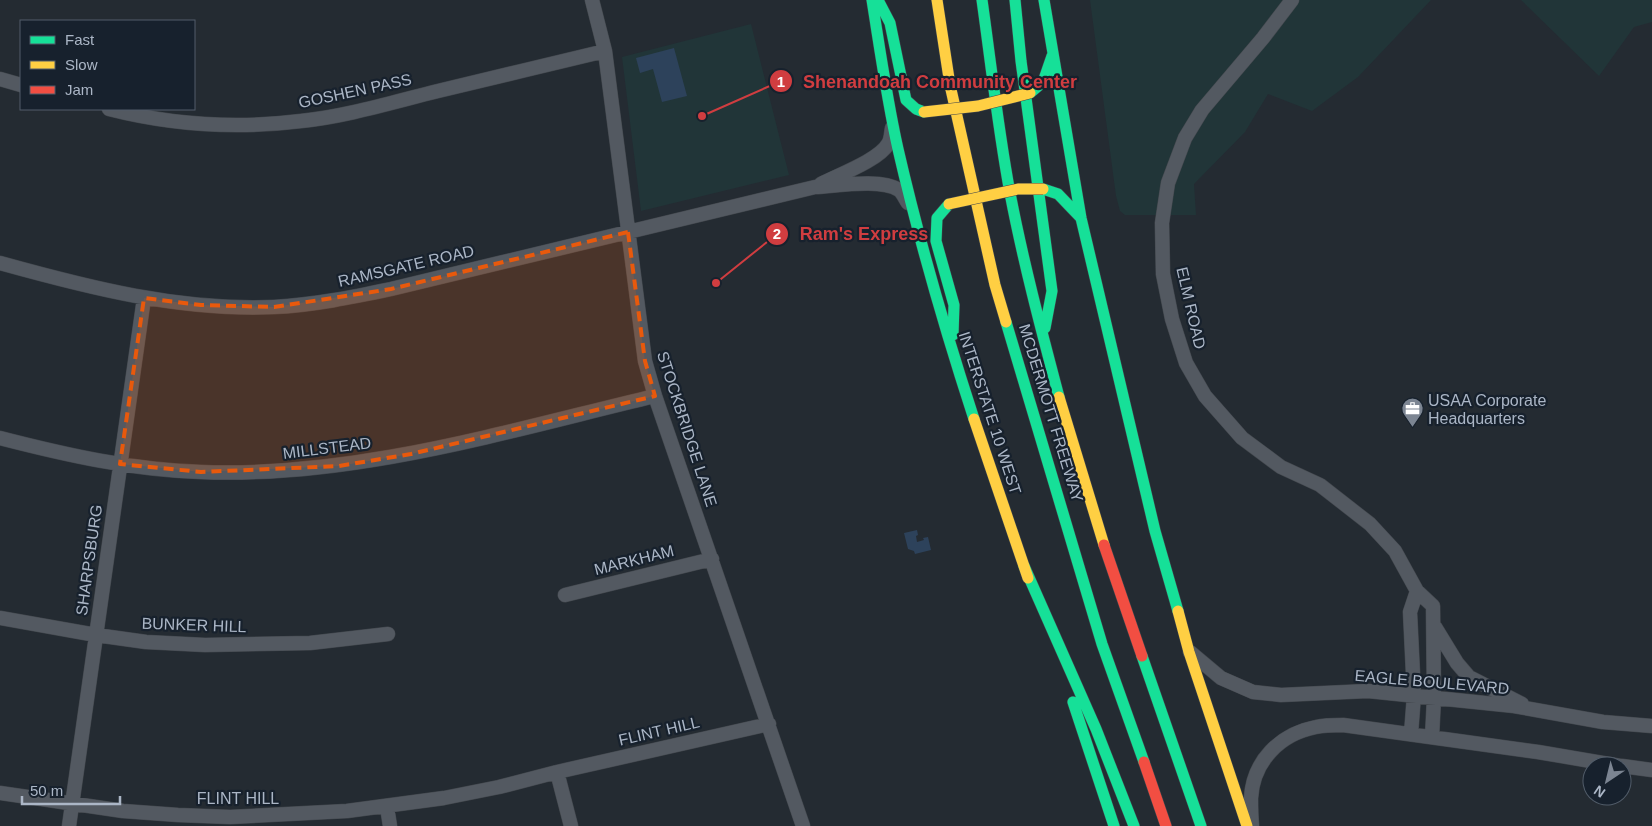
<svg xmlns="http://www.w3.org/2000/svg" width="1652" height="826" viewBox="0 0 1652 826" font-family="Helvetica,sans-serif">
  <rect width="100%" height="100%" fill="#242b32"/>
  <path fill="#213538" d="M1090,0h341l-73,77 -46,34 -44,-17 -23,38 -51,52 2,31h-71l-5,-4 -4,-15z
    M1521,0h131v22l-18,5 -35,49z
    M751,24l38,151 -148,36 -19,-154z"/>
  <path fill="#2d425b" d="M674,48l13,48 -25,6 -9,-33 -13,4 -4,-15z
    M917,530l1,5 -2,1 1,6 7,-2 -1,-2 5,-1 3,13 -16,4 -1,-3 -6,-2 -4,-16z"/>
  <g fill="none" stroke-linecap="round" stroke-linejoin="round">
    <defs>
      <path id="street" d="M592,0l13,51 40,310 10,35 148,430
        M1292,0l-29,38 -61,72 -17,28 -17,45 -6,40 1,51 9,45 14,44 19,33 37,42 39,29 39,18 50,39 25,27 22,40 16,15 1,92 -2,39
        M0,79l21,6
        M109,109c63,16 128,20 192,12 47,-5 92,-19 137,-30 56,-13 111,-27 167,-40
        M821,184c17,-9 58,-24 67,-40 3,-4 3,-11 4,-16
        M0,263c90,25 180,48 274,44 40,-2 79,-10 117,-18l424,-102c21,-1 66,-9 84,3 4,3 6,9 9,13
        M0,438c66,17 133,32 201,34 154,6 306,-41 454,-76
        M565,595l147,-36
        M0,618l96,17 50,7 59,3 105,-2 78,-9
        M1435,627l22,36 12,14 53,27
        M1190,652l31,26 32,14 28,3 87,-4 146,15 89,16 49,4
        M1411,734l3,-39 -4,-83 7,-21
        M1622,766l30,4
        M557,772l14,54
        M0,793l123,18 55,4 52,2 117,-6 97,-13 55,-11 58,-15 212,-48
        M387,807l3,19
        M1252,825c-1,-9 -1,-18 -1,-27 2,-37 29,-64 65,-71 9,-2 19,-2 27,-2l195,27 82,14
        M69,826l75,-528"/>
      <path id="fast" d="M872,0c8,50 15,100 26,149 21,91 47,181 76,270
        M878,0l12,23 16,77 10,9 8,3
        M982,0c9,64 16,129 28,193 13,68 31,136 49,204
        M1015,0l6,61 31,230 -7,37
        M1044,0l37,218 74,313 23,80
        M1030,93l13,-11 9,-26
        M1043,189l15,5 23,24
        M949,204l-12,14 -1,23 18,64 -1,30
        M1006,322l96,322 42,118
        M1024,566l72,163 38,97
        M1142,656l59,170
        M1073,702l41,124"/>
      <path id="slow" d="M937,0l13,85 45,200 11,37
        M1059,397l45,148
        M974,419l54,159
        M1178,611l11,41 58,174"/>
      <path id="jam" d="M1104,545l38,111
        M1144,762l22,64"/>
    </defs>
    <use href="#street" stroke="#42474d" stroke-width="15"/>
    <use href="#fast" stroke="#42474d" stroke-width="12"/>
    <use href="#slow" stroke="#42474d" stroke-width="12"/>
    <use href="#jam" stroke="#42474d" stroke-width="12"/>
    <use href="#street" stroke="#535961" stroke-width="14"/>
    <use href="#fast" stroke="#16e098" stroke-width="11"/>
    <use href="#slow" stroke="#ffcf43" stroke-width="11"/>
    <use href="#jam" stroke="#f24e42" stroke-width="11"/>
    <defs>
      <path id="slow-bridge" d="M924,112l54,-6 52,-13
        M949,204l69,-15h25"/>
    </defs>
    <use href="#slow-bridge" stroke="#42474d" stroke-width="12" stroke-linecap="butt"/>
    <use href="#slow-bridge" stroke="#ffcf43" stroke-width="11"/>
  </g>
  <path fill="#e8590c" fill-opacity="0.2" stroke="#e8590c" stroke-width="4" stroke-dasharray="10 6" stroke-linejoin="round" d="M628,232l17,129 10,35 -244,58 -72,12 -138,6 -81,-8 24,-166 57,7 73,2 117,-18z"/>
  <defs>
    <symbol id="office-pin" viewBox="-11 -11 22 30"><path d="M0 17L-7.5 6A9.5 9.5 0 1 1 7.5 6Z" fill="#7c8592" stroke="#17212d"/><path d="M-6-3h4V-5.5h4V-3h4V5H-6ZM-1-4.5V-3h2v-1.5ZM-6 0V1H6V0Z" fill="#fff"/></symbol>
  </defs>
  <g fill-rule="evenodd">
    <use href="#office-pin" x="1400" y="396" width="25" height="34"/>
  </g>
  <g text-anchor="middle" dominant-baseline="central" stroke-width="4.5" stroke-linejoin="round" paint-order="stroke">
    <g font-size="16" fill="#abb6c6" stroke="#17212d">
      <text transform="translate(355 91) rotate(-12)">GOSHEN PASS</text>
      <text transform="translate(406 266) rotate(-13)">RAMSGATE ROAD</text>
      <text transform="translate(1191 308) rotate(77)">ELM ROAD</text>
      <text transform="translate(990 413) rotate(72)">INTERSTATE 10 WEST</text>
      <text transform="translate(1051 413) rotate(73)">MCDERMOTT FREEWAY</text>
      <text transform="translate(687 429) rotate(72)">STOCKBRIDGE LANE</text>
      <text transform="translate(327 448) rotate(-7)">MILLSTEAD</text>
      <text transform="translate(89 560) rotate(-82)">SHARPSBURG</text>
      <text transform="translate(634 560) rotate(-14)">MARKHAM</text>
      <text transform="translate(194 625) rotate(2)">BUNKER HILL</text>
      <text transform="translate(1432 682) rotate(5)">EAGLE BOULEVARD</text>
      <text transform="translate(659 731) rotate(-13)">FLINT HILL</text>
      <text x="238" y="798">FLINT HILL</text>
    </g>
    <g font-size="16" fill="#abb6c6" stroke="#17212d" text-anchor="start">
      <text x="1428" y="400">USAA Corporate<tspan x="1428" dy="18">Headquarters</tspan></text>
    </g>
  </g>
  <path fill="none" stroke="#d03d40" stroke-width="2" d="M702 116L781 81M716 283L777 234"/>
  <g fill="#d03d40" stroke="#17212d" stroke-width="2">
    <circle cx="702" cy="116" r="5"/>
    <circle cx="716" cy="283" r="5"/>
    <circle cx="781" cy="81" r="12"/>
    <circle cx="777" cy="234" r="12"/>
  </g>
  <g font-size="15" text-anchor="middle" font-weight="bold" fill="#fff">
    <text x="781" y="87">1</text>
    <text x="777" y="239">2</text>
  </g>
  <g font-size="18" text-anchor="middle" font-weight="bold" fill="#d03d40" stroke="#17212d" stroke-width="4.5" stroke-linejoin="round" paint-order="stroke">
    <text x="940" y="88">Shenandoah Community Center</text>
    <text x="864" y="240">Ram's Express</text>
  </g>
  <rect x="20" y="20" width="175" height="90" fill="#17212d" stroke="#525d6a"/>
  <rect x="30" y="36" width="25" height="8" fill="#16e098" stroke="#525d6a"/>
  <text x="65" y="45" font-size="15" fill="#abb6c6">Fast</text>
  <rect x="30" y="61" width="25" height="8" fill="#ffcf43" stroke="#525d6a"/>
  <text x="65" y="70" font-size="15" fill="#abb6c6">Slow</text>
  <rect x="30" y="86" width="25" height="8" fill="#f24e42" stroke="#525d6a"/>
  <text x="65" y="95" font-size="15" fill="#abb6c6">Jam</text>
  <g transform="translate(1607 781) rotate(215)"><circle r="24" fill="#17212d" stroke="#525d6a"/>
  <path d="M0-4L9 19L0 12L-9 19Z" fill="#7c8592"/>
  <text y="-8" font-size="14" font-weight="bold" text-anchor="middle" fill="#abb6c6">N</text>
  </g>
  <path d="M22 796v8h98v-8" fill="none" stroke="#abb6c6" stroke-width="2.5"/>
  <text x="30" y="796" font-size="15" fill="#abb6c6" stroke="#17212d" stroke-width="4" paint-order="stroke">50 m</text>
</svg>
